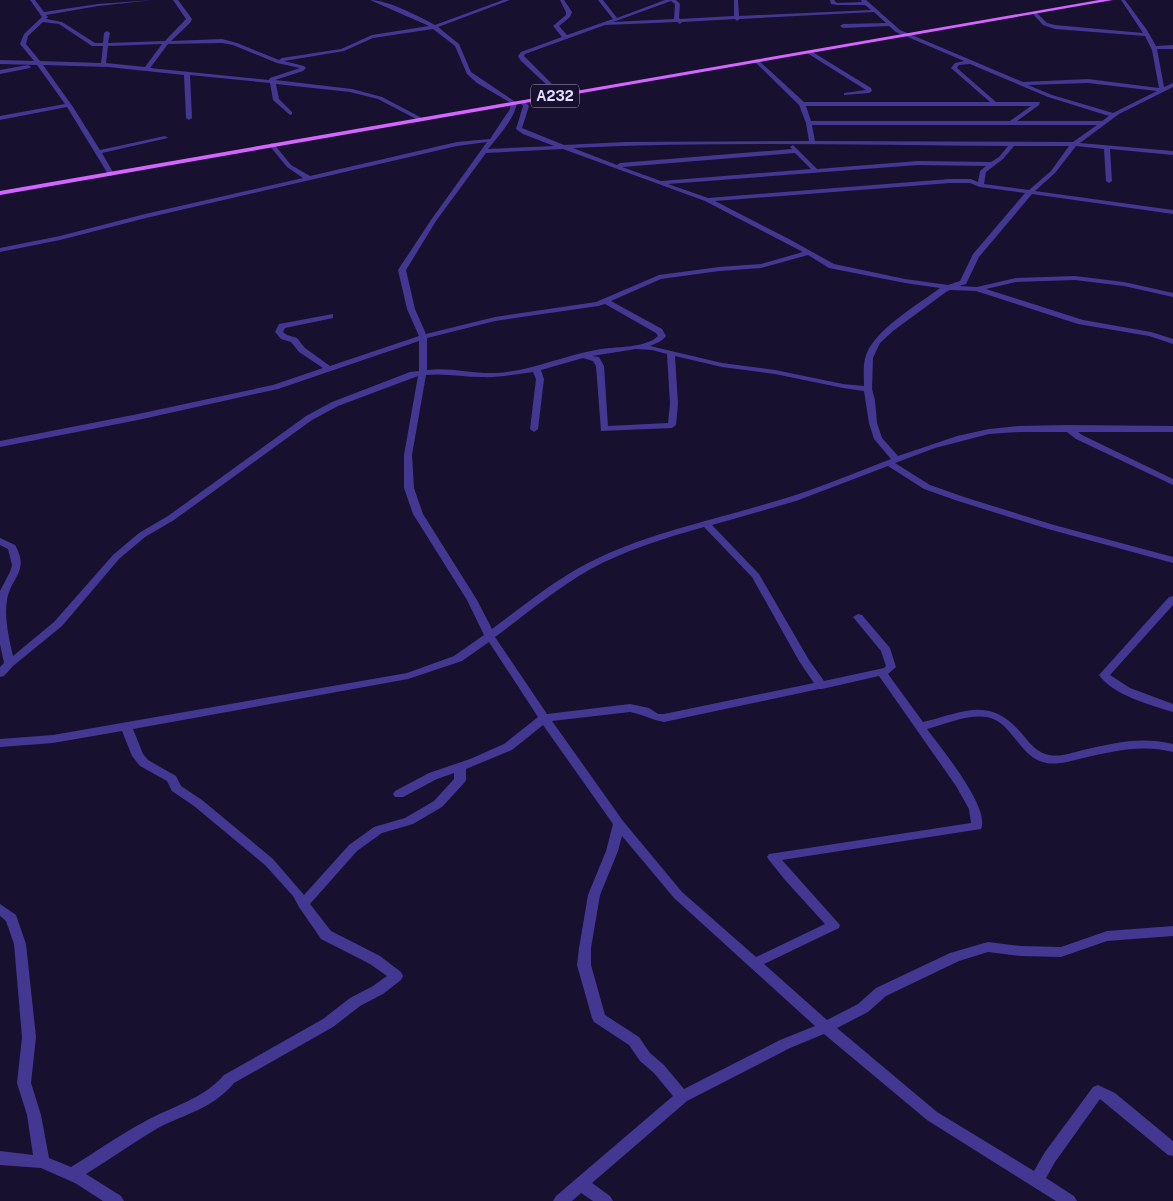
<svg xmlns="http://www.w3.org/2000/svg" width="1173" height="1201" viewBox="0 0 1173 1201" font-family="'Public Sans',sans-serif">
  <rect width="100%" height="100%" fill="#18102f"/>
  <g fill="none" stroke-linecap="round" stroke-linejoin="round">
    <path fill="#433792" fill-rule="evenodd" d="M30,0h5l9,12 54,-8 55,-4 -55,6 -52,9 2,2 -2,2 16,3 33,21h8l1,-10 3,-2 3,2 -2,10 57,-2 21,-22 -13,-19h5l14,19 -2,4 -19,18 51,-2 15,4 42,17 3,-2 59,-9 31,-14 57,-9 -59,-26c18,0 48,16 65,25l68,-25h7l-72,27 21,17 12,28 46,31c-3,17 -19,33 -29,46l66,-3 -31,-12 -7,-5 7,-23 -3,-4 3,-2 6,6 -7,22 42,17 61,-3 184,-1 -3,-18 -7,-18 -44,-43v-2l2,-1 47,43h186l-39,-34 4,-5 9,-2 -68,-29 -7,-6 -46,2 -3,-2 3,-2 43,-1 -12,-11 -134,7 -3,2 -2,-2 -53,3 -2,2 -3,-2 -72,3 -80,29 -1,2 39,39 -3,2 -39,-36 -3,-5 3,-4 41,-15 -9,-11 13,-11v-3l-6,-12h4l8,12 -2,5 -11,9 8,9 46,-16 -15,-19h5l14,18 48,-18h11l4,4 -1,14 1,1 54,-3v-16h4l1,16 132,-6 -6,-5h-28l-6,-1 -1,-4h4l3,3 25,-1 -1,-2h5l34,30 123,52 65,-3 71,9 -7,-38 -7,-14 -90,-7 -12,-4 -11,-12 3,-2 12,12 8,2 88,8 -22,-33h4l22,30 9,16 17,-1v4h-16l7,38 9,-4v4l-54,27 -39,29 93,8v4l-63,-6 2,32 -3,2 -3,-2 -2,-32 -28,-3 -21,27 -20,18 138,19v4l-141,-20 -53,63 -13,27 -7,2 18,1 39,-9 59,-2 49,6 49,11v4l-49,-11 -49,-6 -59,2 -30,7 97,31 68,12 22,7v5l-24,-8 -71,-12 -102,-33 -26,-1 -4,2 -53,39 -13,12 -7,15 -1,31 3,11 2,23 5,15 16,18 59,-20 32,-7 30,-3 49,-1 105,1v6h-95l4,3 91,44v6l-97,-46 -9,-7h-48l-30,2 -54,14 -40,15 35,22 34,12 90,28 119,32v6l-125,-34 -90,-28 -34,-12 -36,-23 -92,35 -84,24 47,49 50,86 15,21 60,-13 2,-2 -5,-15 -28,-34 5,-3 4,1 28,33 6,19 -8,7 35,48c42,-10 67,-27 100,13 7,9 15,18 26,20 12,2 22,-2 34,-5 31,-7 58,-14 90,-6v8c-31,-8 -59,-1 -90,6 -13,3 -23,7 -37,5 -27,-5 -33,-41 -59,-46 -19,-3 -42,7 -60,12 13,18 64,79 54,100l-199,31 58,65 -1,3 -75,36 63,56 31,-16 18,-16 74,-35 38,-11 33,4 40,1 46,-16 66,-5v10l-66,5 -46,16 -40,-1 -33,-4 -29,9 -73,35 -18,16 -31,16 100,84 97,59 11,-19 48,-65 5,-2 17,8 58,48v15l-5,-1 -68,-56 -45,63 -9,16 28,18 3,5h-21l-129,-81 -103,-86 -34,14 -103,53 -95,82 18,13 3,5h-20l-12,-8 -9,8h-19l3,-5 117,-100 -19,-23 -14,-12 -11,-16 -35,-23 -2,-4 -15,-53 2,-17 9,-53 18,-44 7,-27 -70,-99 -31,25 -46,19v11l-2,3 -22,24 -29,17 -31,9 -25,18 -47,53 21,27 49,25 21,16 2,4 -2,4 -18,14 -23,12 -27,21 -99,56c-22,26 -47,30 -76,45 -24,14 -48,31 -72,46l35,22 3,5h-21l-28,-18 -34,-15 -41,-3v-14l33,4 -6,-40 -10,-32 5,-46 -8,-93 -8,-23 -6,-5v-12l16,11 10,29 10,93 -5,46 10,32 8,43 22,9c25,-15 48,-32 73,-45 28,-16 58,-22 80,-47l99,-56 27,-21 23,-12 14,-10 -17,-12 -49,-25 -22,-32 -6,-11 -28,-31 -71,-59 -22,-15 -5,-10 -27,-15 -8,-10 -10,-25 -69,12 -53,4v-8l53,-4 354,-62 47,-17 30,-21 -17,-35 -54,-86 -9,-26v-33l14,-79 -80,30 -26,14 -138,100 -29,17 -26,22 -57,67 -49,40 -9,10 -4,1v-10l4,-4 -4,-19v-53l10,-19 2,-7 -4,-16 -8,-4v-7l15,7c15,26 -4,32 -8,55 -3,18 2,38 6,56l41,-34 59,-67 26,-22 29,-17 138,-100 26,-14 78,-30 9,-1v-30l-141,48 -140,31 -138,27v-6l138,-27 135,-29 50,-17 -24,-16 -8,-10 -10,-3 -6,-7 4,-8 54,-10v4l-48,10 -2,4 4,3 10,3 8,10 25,18 89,-30 -12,-27 -9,-39 33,-50 56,-78 -30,4 -311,72 -86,22 -60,12v-4l60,-12 85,-22 158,-36 -16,-11 -18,-22 3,-2 2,1 17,21 19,11 147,-34 33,-3 20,-30 1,-6 -34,-20 -10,-9 -12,-28 -22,-17 -60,9 -29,13 -60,10 20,5 2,2 -3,3 -28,9 77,9 30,8 40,21 1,1 -3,2 -42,-22 -28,-7 -74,-8 3,15 13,13v2l-2,1 -17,-15 -3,-17 -80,-8 2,43 -3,2 -3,-2 -2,-43 -76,-8 -65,-2 30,42 27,43 65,-14 3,2 -66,15 12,21 -3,2 -3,-2 -41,-67 -67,13v-4l65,-12 -28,-39 -37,-1v-4l34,1 -14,-17 4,-10 18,-17zM671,1l4,3 -1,15 -61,3zM43,22l16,2 33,22h11l-2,17 -61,-2 -14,-17 2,-8zM222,43l11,2 44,18 23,5 -30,10 -1,2 -119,-12 18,-24zM162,44l-17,23 -39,-4 2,-17zM970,64l78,33 61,19 -7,5h-85l22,-16 1,-3h-44l-39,-34 2,-3zM1088,83l69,8 -44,22 -61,-18 -24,-10zM806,106h225l-21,15h-199zM812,125h285l-24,17 -258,-1zM793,145l-3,2 2,2 -172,14 -3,2 -44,-17c144,-7 290,-3 435,-2l-9,11 -8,5 -73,-1 -101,8zM1014,146h55l-18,25 -22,19 -45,-6 2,-12 17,-13zM563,149l142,52 98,51 -42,12 -42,3 -60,8 -63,27 -101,15 -69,17 -11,-25 -9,-39 30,-49 50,-68zM795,153l16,16 -150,12 -39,-14zM918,165l68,1 -6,5 -2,11 -7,-3h-21l-242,19 -40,-14zM950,183h20l10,4 45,6 -52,61 -13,27 -12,4 -43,-6 -71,-15 -45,-25 -74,-38zM808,255l21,13 76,15 35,5c-22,17 -69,43 -75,71 -2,8 -1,18 -1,27l-21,-2 -68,-14 -53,-7 -72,-17c7,-3 11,-4 16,-10l-4,-7 -51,-28 50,-22 58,-8 42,-3zM605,304l51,29 2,3c-13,13 -44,10 -62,14 -34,6 -65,21 -100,23 -23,1 -46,-6 -69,-3v-32l68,-17 103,-15zM636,349l16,1 15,4 3,50 -2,19 -60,3 -4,-60 -5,-9 -7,-1zM675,356l47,11 53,7 68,14 21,3 5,32 5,16 17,20c-41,16 -82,33 -125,45 -61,18 -124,31 -180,60 -34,18 -64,43 -94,65l-15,-29 -54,-86 -9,-26 -2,-33 14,-80c19,-2 37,2 56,2 17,1 34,-3 51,-5l3,7 -6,50 4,3 4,-3 6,-50 -3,-9 42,-12 10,3 3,5 5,65 71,-3 4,-3 2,-21zM704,527l48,50 47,84 15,22 -150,31h-6l-9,-6 -19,-4 -83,10 -52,-77c31,-23 61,-48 94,-67 36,-20 76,-32 115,-43zM489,642l49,75 -34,27 -34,15 -41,14 -34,18 -2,3 2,3h8l34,-18 17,-6v6l-20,22 -29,17 -31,9 -25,18 -45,50 -31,-36 -71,-59 -21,-14 -5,-10 -28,-16 -5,-6 -10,-25 275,-50 54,-18zM879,676l77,110 13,23 2,14 -202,31 -2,3 2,3 16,20 40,44 -69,33 -74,-65 -59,-71 -71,-100 78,-9c12,2 22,8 34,10l155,-33h3zM622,836l52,62 141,128 -35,14 -96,49 -20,-24 -14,-12 -11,-16 -34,-22 -14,-50v-17l9,-53 18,-44z
      M807,51h4l60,37 1,3 -3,2 -25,2v-2l22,-3 -59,-37z
      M28,65l3,2 -1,1 -30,6v-4z
      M1173,596v9l-63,70 20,13 43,16v8c-23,-7 -60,-17 -74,-37l70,-78z"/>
    <path fill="#d465ff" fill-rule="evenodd" d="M1099,0h14l-1113,195v-4z"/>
  </g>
  <g text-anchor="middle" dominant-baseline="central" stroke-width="4" stroke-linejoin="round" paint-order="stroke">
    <rect fill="#18102f" stroke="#a8a0c1" stroke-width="1" x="531" y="84.5" width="48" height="23" rx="4"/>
    <g font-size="14" font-weight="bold" fill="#e5deff">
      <text x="555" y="96">A232</text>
    </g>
  </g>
</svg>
